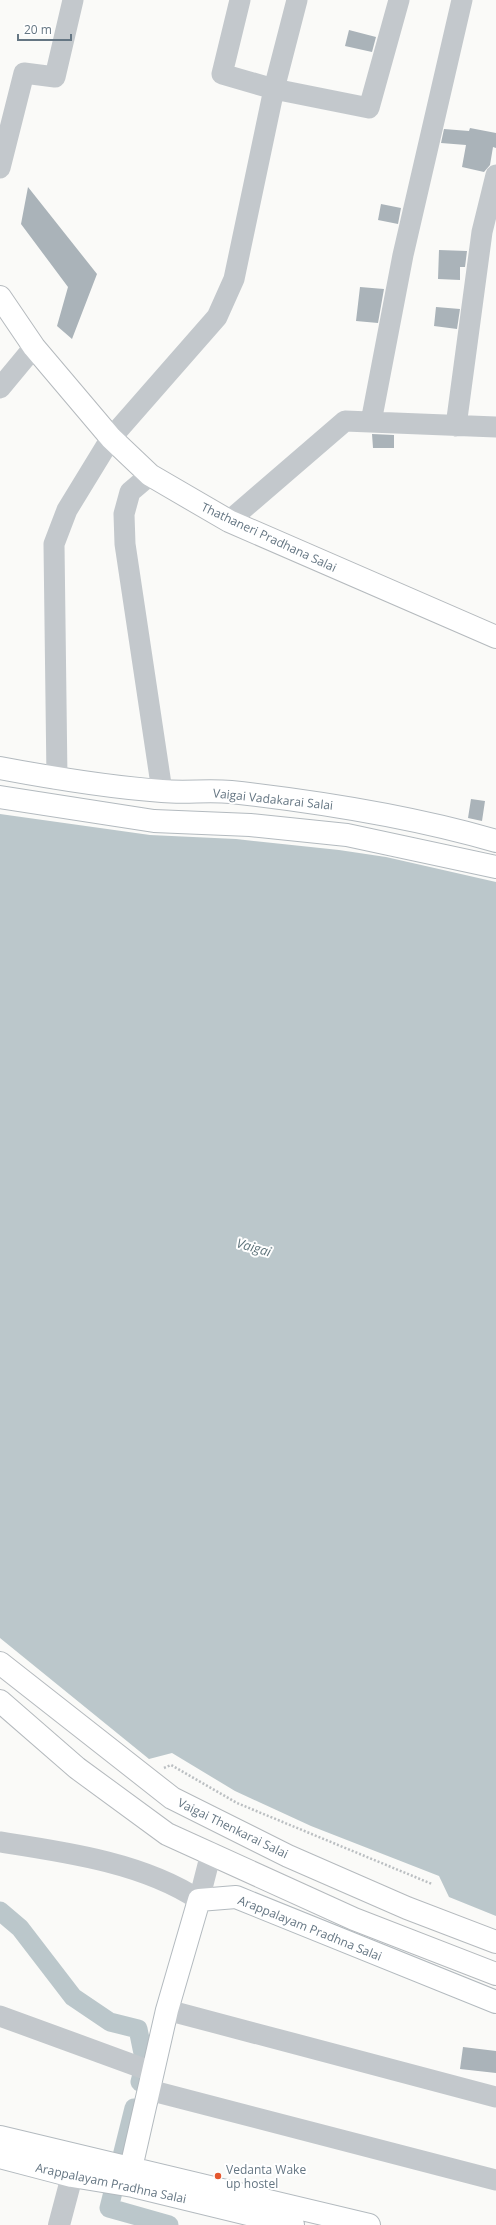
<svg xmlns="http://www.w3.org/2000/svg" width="496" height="2225" viewBox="0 0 496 2225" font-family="'Open Sans',sans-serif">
  <rect width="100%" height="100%" fill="#fafaf8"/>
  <path fill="#bbc7cb" d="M0,814l150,21 86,4 103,11 47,7 110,25v1034l-47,-19 -10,-21 -128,-50 -76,-35 -63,-38 -23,6 -149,-121z"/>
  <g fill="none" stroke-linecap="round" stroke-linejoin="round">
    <path stroke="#bbc7cb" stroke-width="19" d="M0,1911l20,17 53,69 37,25 28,7 7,34 -5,19
      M134,2108l-25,100 60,17"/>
  </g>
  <path fill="#aab3b9" d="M349,30l27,7 -4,15 -27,-6z
    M470,128l26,5v15l-3,-1 -3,18 -6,7 -22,-5 4,-22 -25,-2 3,-14 25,2z
    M28,187l69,87 -25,65 -15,-13 11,-39 -47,-63z
    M381,204l20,4 -3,16 -20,-4z
    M439,250l28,1 -2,16h-5v13l-22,-1z
    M360,287l24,2 -6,34 -22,-2z
    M436,307l24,2 -3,20 -23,-3z
    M372,434l22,1v13h-21z
    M471,799l14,2 -3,20 -14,-3z
    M463,2047l33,4v22l-36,-4z"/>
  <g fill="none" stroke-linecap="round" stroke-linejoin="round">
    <defs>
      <path id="secondary" d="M0,768c53,10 108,19 162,23 23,2 46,-1 69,1 89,10 179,24 265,49
        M0,797l154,24 96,4 97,10 149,32
        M0,2137l369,88
        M0,2157l72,19 61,10 160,39
        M131,2168l36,-158 32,-110 37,-3 260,105"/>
      <path id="primary" d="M0,297l34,50 77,91 39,37 79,46 267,116
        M0,1663l172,135 116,58 119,52 89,34
        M0,1701l77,67 90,66 187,85 142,55"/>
    </defs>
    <use href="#secondary" stroke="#b3babf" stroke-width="24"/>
    <use href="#primary" stroke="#b5babe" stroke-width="24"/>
    <path stroke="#bbbfc2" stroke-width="2.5" stroke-dasharray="2 2" stroke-linecap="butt" d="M164,1768l7,-3 66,38 195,81"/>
    <path stroke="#c3c8cc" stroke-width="21" d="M240,0l-18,74 52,15 95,19 30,-108
      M0,168l24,-95 31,4 18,-77
      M0,388l34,-41
      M371,422l32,-167 59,-255
      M456,426l26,-194 14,-57
      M150,475l-20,17 -6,22 1,30 37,247
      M229,521l116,-100 151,6
      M57,779l-3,-235 13,-34 44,-72 106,-121 17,-38 40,-190 23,-89
      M0,1842c65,10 144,21 199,58l12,-47
      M167,2010l329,87
      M0,2016l153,56
      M149,2090l347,90"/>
    <path stroke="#c3c8cc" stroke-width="22" d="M59,2225l13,-49"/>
    <use href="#secondary" stroke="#fff" stroke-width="22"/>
    <use href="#primary" stroke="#fff" stroke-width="22"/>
  </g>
  <circle fill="#e4572e" stroke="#fff" stroke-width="1.5" cx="218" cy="2176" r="4"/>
  <g text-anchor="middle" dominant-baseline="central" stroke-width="4" stroke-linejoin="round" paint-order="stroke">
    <g font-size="12" fill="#657683" stroke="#fff">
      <text transform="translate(269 537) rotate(25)">Thathaneri Pradhana Salai</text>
      <text transform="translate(273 799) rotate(6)">Vaigai Vadakarai Salai</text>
      <text transform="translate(233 1828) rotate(26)">Vaigai Thenkarai Salai</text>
      <text transform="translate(310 1928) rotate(22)">Arappalayam Pradhna Salai</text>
      <text transform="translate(111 2183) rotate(12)">Arappalayam Pradhna Salai</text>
    </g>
    <g font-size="12" fill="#657683" stroke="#fff" text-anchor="start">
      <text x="226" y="2169">Vedanta Wake<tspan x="226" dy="14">up hostel</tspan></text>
    </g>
    <g font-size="13" font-style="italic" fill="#60757c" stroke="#fff">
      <text transform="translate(254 1247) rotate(16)">Vaigai</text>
    </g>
  </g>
  <path d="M18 34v6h53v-6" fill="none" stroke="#657683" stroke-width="2"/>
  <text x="24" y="34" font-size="12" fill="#657683" stroke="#ffffff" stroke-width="3" paint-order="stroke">20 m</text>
</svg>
